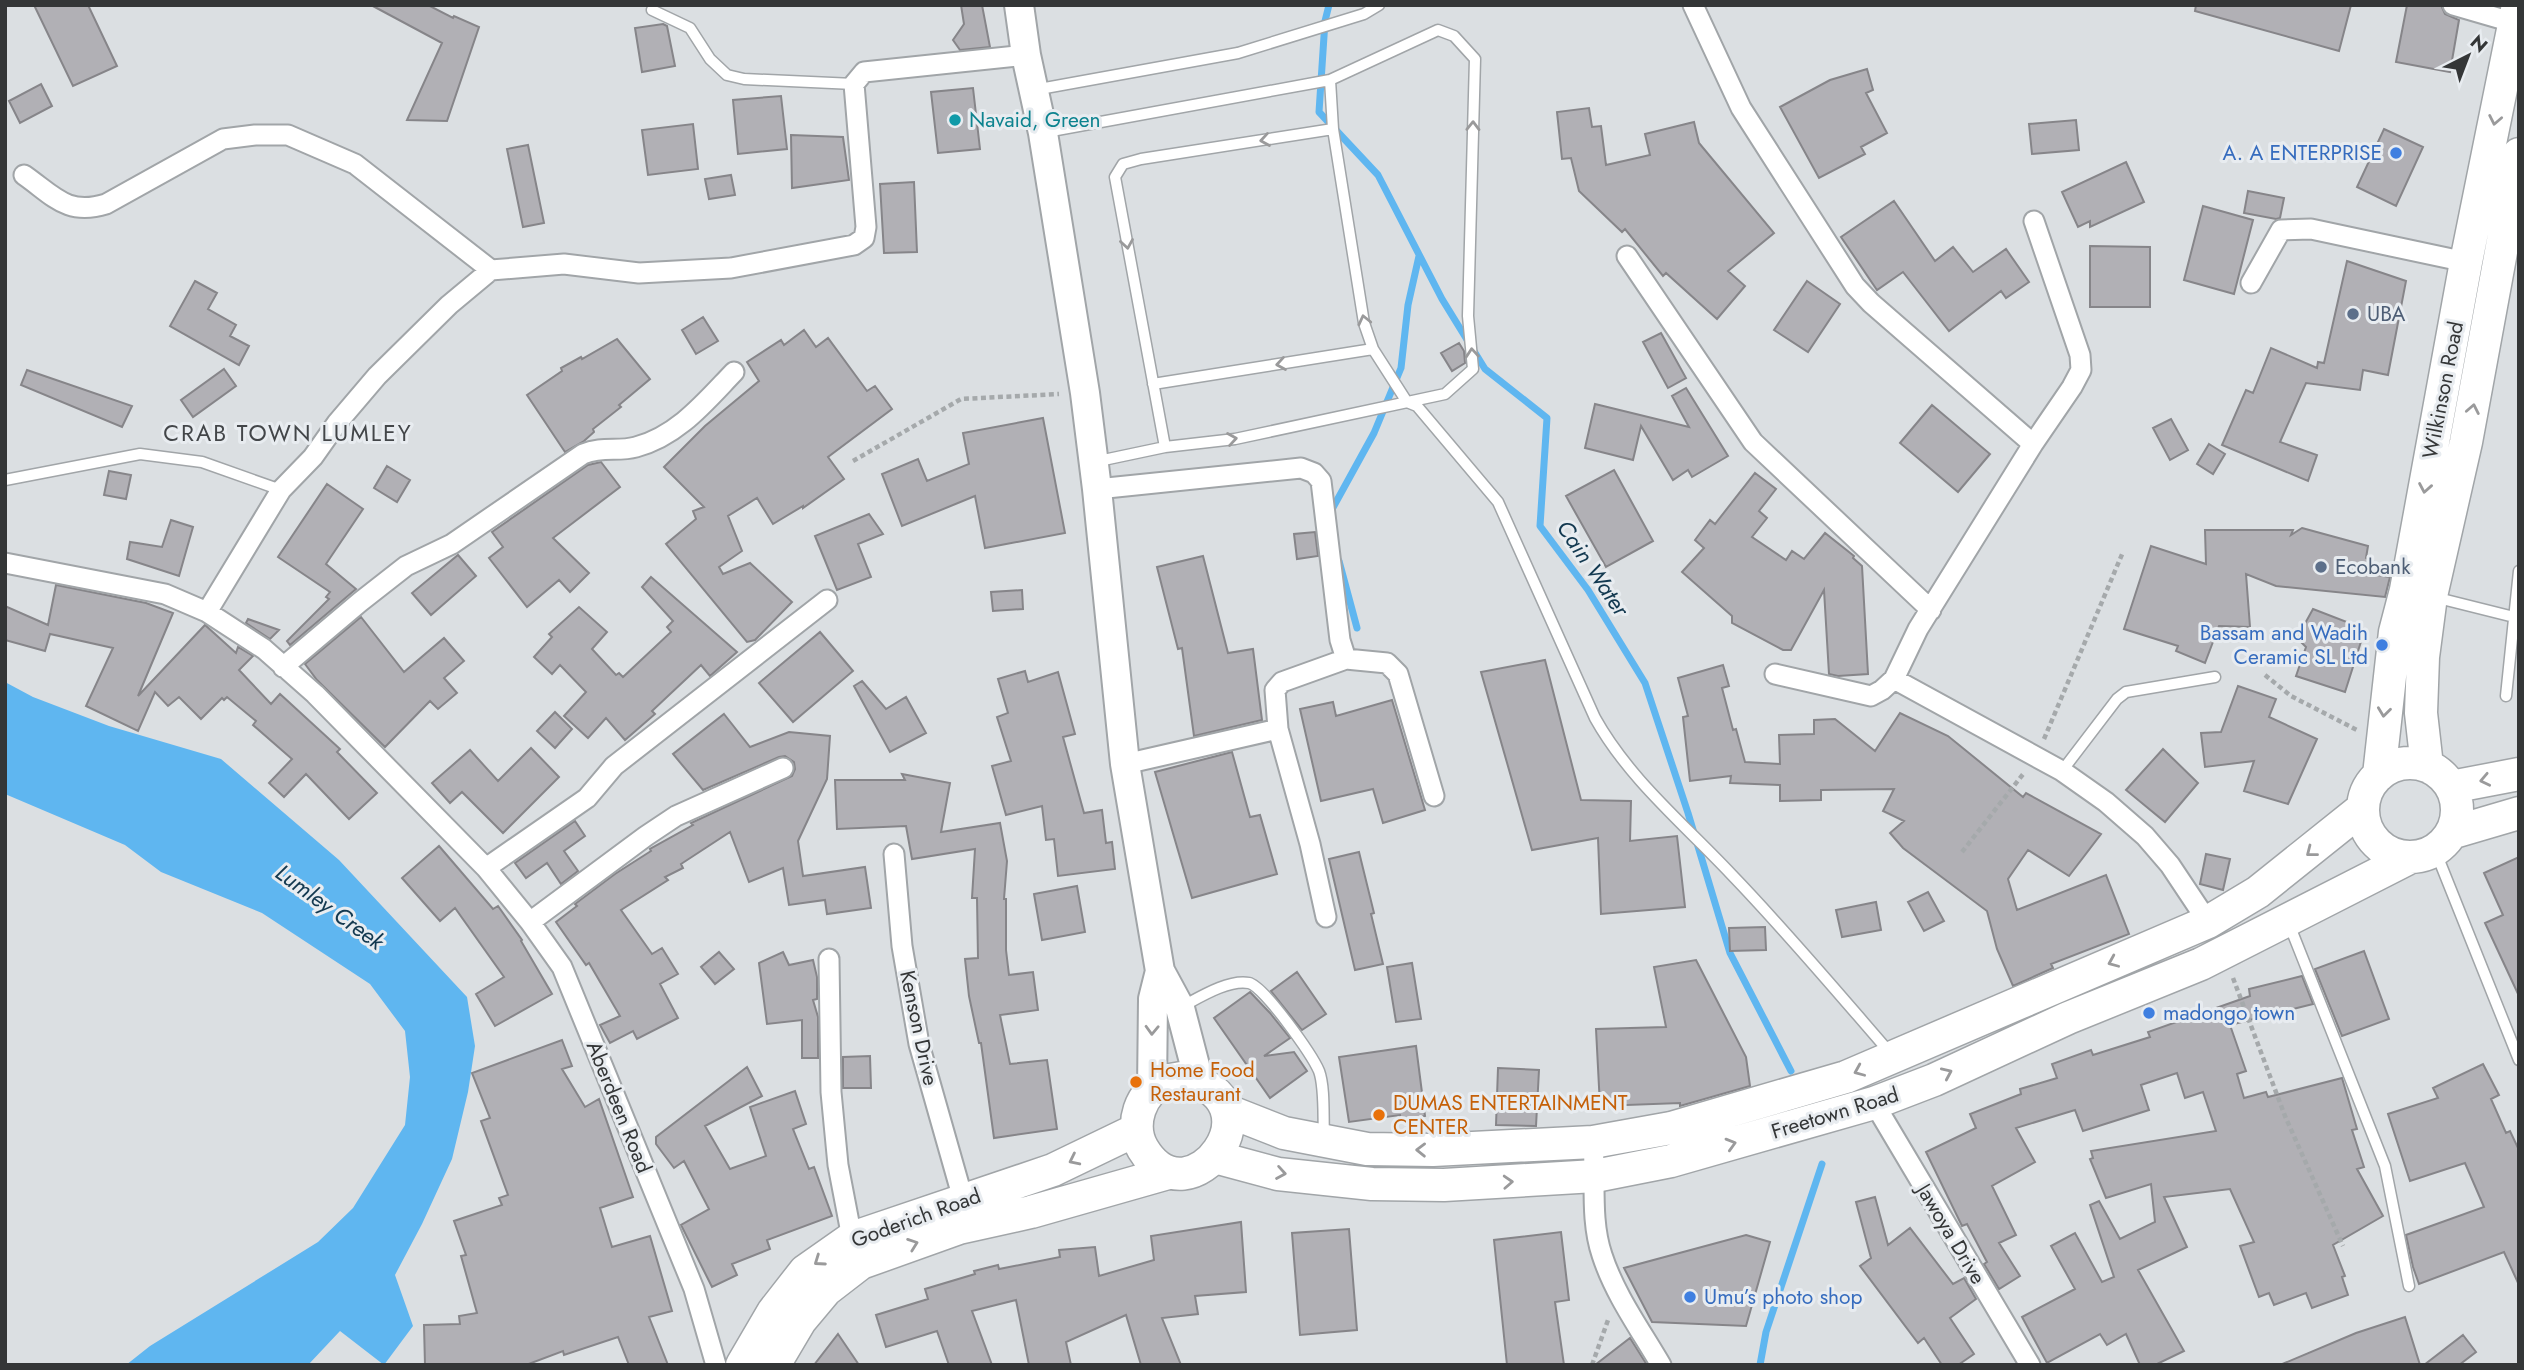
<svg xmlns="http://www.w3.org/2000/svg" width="2524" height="1370" viewBox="0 0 2524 1370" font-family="Jost,sans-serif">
  <rect width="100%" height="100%" fill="#dbdfe2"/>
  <path fill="#5fb6f0" d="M5,682l28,15 76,29 112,33 118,101 128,137 8,49 -7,46 -16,67 -30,65 -27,51 18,51 -29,39 -44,-34 -32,34h-182l24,-19 168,-104 35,-34 52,-83 5,-48 -5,-46 -35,-47 -108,-71 -101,-41 -36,-27 -120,-51z"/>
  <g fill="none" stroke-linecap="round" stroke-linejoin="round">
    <path stroke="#5fb6f0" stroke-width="7" d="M1329,5l-4,16 -6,91 59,63 64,124 43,70 62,49 -7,108 48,64 57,93 43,130 42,140 61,118
      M1330,513l44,-80 27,-65 7,-63 11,-49
      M1339,561l18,67
      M1760,1365l6,-33 56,-168"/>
  </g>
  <path fill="#b1b0b5" stroke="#868589" stroke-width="2" d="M34,5h54l29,61 -44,20z
    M371,5h57l25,13 1,-2 25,11 -32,94 -40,-1 35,-77z
    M961,5h21l8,42 -30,3 -7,-10 11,-16z
    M2196,5h155l-12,46 -144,-40z
    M2407,5h34l4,9 14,6 -9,52 -54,-10z
    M663,24l4,2 8,40 -33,6 -7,-44z
    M1867,69l6,21 -7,3 21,40 -26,14 4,7 -46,24 -39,-71 50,-27z
    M41,84l11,22 -32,17 -11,-22z
    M973,88l7,61 -42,4 -7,-61z
    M781,96l6,53 -49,5 -5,-54z
    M1589,108l3,19 9,-1 5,39 44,-10 -5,-21 49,-12 5,21 75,90 -46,38 17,15 -28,33 -51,-46 -3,3 -38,-47 -3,3 -43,-41 -8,-33 -9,1 -5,-47z
    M2076,120l3,30 -47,4 -3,-30z
    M693,124l5,45 -50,6 -6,-45z
    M2384,129l39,18 -27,59 -39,-19z
    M791,135l52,2 6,43 -57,8z
    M528,145l16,78 -21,4 -16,-78z
    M2126,162l18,40 -54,25v-6l-12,6 -16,-35z
    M731,175l4,20 -26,4 -4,-20z
    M914,182l3,70 -33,1 -4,-69z
    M2248,191l36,7 -4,20 -4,1 -32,-6z
    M1894,201l41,60 18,-14 20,25 33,-23 23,33 -23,16 -5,-7 -52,40 -46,-59 -26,18 -36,-53z
    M2203,206l50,14 -19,74 -50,-14z
    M2090,246l60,1v60h-60z
    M2347,261l59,20 -18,94 -25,-5 -3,20 -54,-7 -26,59 37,13 -9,26 -86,-36 24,-55 7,3 18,-45 46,20 1,-6 6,1z
    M195,281l22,12 -9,16 28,16 -6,11 19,10 -10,19 -69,-39z
    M1807,281l33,23 -32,48 -34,-22z
    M703,317l15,24 -22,13 -14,-24z
    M804,330l12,17 12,-9 39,53 8,-5 17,23 -64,48 16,22 -41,29v-2l-30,18 -16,-26 -29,18 14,35 -23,16 4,7 27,-11 42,39 -37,38 -8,2 -81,-98 30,-25 -3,-8 11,-4 -40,-40 41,-41 54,-45 -12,-19 34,-22 3,5z
    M1661,333l25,45 -18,10 -25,-46z
    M617,339l33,40 -31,26 2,2 -28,22 1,3 -10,9 -19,11 -38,-57 35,-24 -1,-3 20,-11 1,2z
    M1459,343l5,8 1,12 -13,8 -11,-18z
    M224,369l12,17 -43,31 -12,-17z
    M27,370l105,36 -10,21 -101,-42z
    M1686,388l42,68 -36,21 -4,-7 -15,10 -32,-54 -8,34 -48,-12 10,-44 94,23 -17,-31z
    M1932,405l58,49 -32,38 -58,-49z
    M1043,418l22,115 -80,15 -10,-52 -73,30 -20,-52 36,-15 9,22 42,-17 -6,-31z
    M2171,419l17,31 -18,10 -17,-32z
    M2209,444l16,10 -12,20 -16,-10z
    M601,462l19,25 -67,51 36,35 -19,19 -11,-12 -32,27 -38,-49 14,-11 -11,-15 96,-67z
    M387,466l23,14 -13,22 -23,-14z
    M1614,470l39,71 -47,26 -40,-71z
    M109,471l22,4 -5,24 -22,-4z
    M1755,473l21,16 -17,22 8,7 -15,19 34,23 6,-9 12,8 21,-26 29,23 -1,2 9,8 6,108 -30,2 -9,-2 -5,-84 -33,60h-8l-51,-27v-7l-50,-44 22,-24 -9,-8 15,-20 5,4z
    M327,484l36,25 -37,55 30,25 -66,56 -3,-4 42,-42 -3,-2 4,-5 -52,-35z
    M869,514l14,20 -25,10 13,33 -34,13 -22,-54z
    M171,520l22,7 -14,49 -52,-17 3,-17 32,5z
    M2302,528l66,18 -2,12 7,3 -3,13 20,3 -5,20 -109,-11 -30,-12 4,53 -31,-1 -14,37 -29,-12 2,-5 -54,-17 27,-83 55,18 -1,-34h88l-2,5z
    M1315,532l3,24 -21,3 -3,-25z
    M458,555l18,21 -45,39 -19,-22z
    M1203,556l25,97 25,-4 9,71 -68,16 -12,-88 -4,1 -21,-82z
    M651,577l86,75 -27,24 -9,-11 -49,46 3,3 -30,26 -19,-22 -18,20 -24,-22 22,-24 -26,-27 -8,9 -18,-17 18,-20 -3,-3 30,-27 28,25 -15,17 24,26 3,-2 4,4 48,-45 -4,-5 6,-6 -31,-34z
    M56,585l90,18 27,10 -35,83 67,-71 31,28 2,-6 15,9 -14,14 32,34 9,-10 60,55 -3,3 40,41 -28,26 -43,-45 -22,23 -15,-14 23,-24 -39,-34 3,-4 -29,-24 -3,3 -2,-2 -21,21 -22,-22 -11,9 -13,-14 -17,39 -52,-25 27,-58 -63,-14 -5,17 -40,-11v-34l43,19z
    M1022,590l1,19 -30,2 -2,-19z
    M2313,609l52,20 -20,63 -49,-16 10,-29 -9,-9z
    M361,617l43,55 40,-34 20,23 -20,17 13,15 -19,16 -8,-8 -45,46 -68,-67 -12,-16z
    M248,619l31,11 -9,9 -24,-16z
    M820,632l33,39 -60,51 -34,-39z
    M1545,660l36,140 50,1 -1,40 47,-5 8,71 -84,7 -3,-76 -66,12 -51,-178z
    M1723,665l6,21 -7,2 11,42 3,-1 9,33 35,2 -1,-29 35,-1v-14l21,-1 40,32 25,-38 48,23 75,61 3,-4 75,41 -32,42 -41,-26 -20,29 9,31 89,-35 23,59 -78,30 2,4 -40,18 -16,-37 -10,-38 -84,-63 -13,-15 14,-12 -21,-10 11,-22 -73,1v10l-41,1v-16l-50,-2 1,-7 -41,5 -7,-64 5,-1 -10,-38z
    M1025,671l3,11 30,-10 17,62 -12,3 21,76 18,-3 4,33 6,-1 3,27 -57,7 -4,-37 -8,1 -4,-34 -36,9 -14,-49 19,-5 -14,-44 11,-4 -10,-34z
    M862,681l24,28 20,-12 20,36 -36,19 -36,-66z
    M2238,686l38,13 -7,18 48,22 -29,65 -44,-13 10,-30 -49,6 -4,-34 20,-1z
    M1392,700l33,110 -42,13 -10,-34 -52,12 -21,-92 33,-7 3,14z
    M555,712l17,17 -17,19 -18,-17z
    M724,714l26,33 39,-15 41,4 -3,43 -29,62 5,35 62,-9 6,41 -44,6 -2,-14 -36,5 -6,-37 -34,14 -19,-50 -49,32 2,4 -18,9 3,3 -47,30 31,44 10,-6 16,26 -18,10 18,34 -41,21 -4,-8 -23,12 -10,-18 20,-9 -31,-53 -3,2 -30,-43 21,-16 -2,-2 40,-30 36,-23 -1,-2 43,-24 -2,-2 101,-47 3,-7 -1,-7 -9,-6 -6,1 -76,33 -30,-36z
    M531,748l28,29 -56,56 -41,-41 -12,11 -18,-20 38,-33 28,31z
    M2163,749l35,34 -33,39 -39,-32z
    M1232,752l18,65 10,-2 17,59 -85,24 -37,-126z
    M902,774l48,9 -9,49 59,-9 7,38 -3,38h2v51l3,25 24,-3 5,38 -38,5 10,49 37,-4 10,69 -63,9 -13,-95h-2l-10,-47 -4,-37 13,-1 -1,-60h-5l3,-49 -63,10 -6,-33 -69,3 -2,-49h70z
    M575,821l10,15 -21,15 14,20 -17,13 -14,-21 -21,15 -11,-15z
    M439,846l54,63 5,-3 24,34 -1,1 31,53 -57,32 -19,-32 28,-17 -49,-69 -15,13 -38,-43z
    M1359,852l15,61 -3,1 12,50 -28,6 -26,-111z
    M2206,854l24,5 -7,31 -23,-6z
    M2519,857v139l-34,-73 18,-8 -19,-42z
    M1077,886l8,46 -43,8 -8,-46z
    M1928,892l16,29 -20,10 -16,-29z
    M1876,902l5,28 -39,7 -6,-27z
    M1765,927l1,23 -36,1 -1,-23z
    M2364,951l25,68 -47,17 -27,-67z
    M719,952l15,17 -19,15 -14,-17z
    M783,952l6,13 24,-5 4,17v22l-4,1 5,17v41h-16v-38l-35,4 -8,-61z
    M1696,960l50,97 4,29 -70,20v-3l-80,3 -4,-77 70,-2 -12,-60z
    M1412,963l9,56 -25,3 -9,-55z
    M1297,972l29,42 -24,16 -31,-39z
    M2302,976l11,28 -83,21 16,46 -9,3 7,24 22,-6 2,5 74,-19 15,51 -5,1 12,37 -7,2 26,47 -50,29 12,31 -3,1 6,18 -36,13 -6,-15 -32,12 -5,-12 -10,4 -19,-51 14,-4 -24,-53 -66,8 23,50 -49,23 46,81 -29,14h-15l-14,-31 -19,11 -7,-11 -53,29 -25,-46 53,-28 -24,-43 24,-13 27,49 12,-5 -24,-72 9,-4 21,38 35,-17 -4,-38 -45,14 -16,-39 3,-1 -2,-7 125,-20 -13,-39 -18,6 -8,-25 -36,12 8,25 -66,21 -8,-21 -59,18 19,34 -43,24 24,49 -17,8 21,33 -21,13 -15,-25 3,-2 -20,-38 -5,2 -36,-74 50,-24 -6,-14 51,-20 -1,-5 37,-11 -5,-14 39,-14 2,5 57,-18 -2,-5 102,-36 -1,-7z
    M1250,992l20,21 20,25 -26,18 30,-4 13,19 -37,27 -56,-80z
    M562,1040l10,26 -10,3 23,38 14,-8 34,98 -33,11 12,39 38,-11 22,75 -23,6 19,48h-39l-11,-28 -54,18 -1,-4 -37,14h-101l-1,-40 36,-1 -1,-8 18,-3 -16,-57 5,-1 -12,-34 48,-16 -3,-7 9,-3 -27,-74 9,-3 -18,-45z
    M1416,1046l9,70 -24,4 -1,-5 -51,7 -10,-65z
    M870,1056l1,32h-28v-31z
    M2483,1064l16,31 -8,4 15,34 4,-2 9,19v135l-15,-33 -85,32 -6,-17 -7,-32 78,-28 -19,-44 -55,18 -22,-67 50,-16 -5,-10z
    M747,1067l15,29 -57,30 25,43 36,-13 -16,-49 45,-16 11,33 -13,5 16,40 5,-2 18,49 -65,24 3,9 -38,15 5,11 -25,12 -31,-62 28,-16 -25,-48 -10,7 -18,-24v-7z
    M1498,1068l41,2 -3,56 -40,-1z
    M1875,1197l13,48 22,-17 43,56 11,-6 12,21 -26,19 24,36 -16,11h-16l-18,-27 -6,5 -58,-77 11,-8 -15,-56z
    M1241,1222l5,70 -51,4 3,18 -36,4 19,47h-40l-15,-50 -60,27 5,23h-42l-13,-65 -44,11 20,54h-43l-12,-34 -51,16 -10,-32 52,-16 -3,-10 50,-15 -1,-3 24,-6 1,4 61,-12 -1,-7 36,-3 4,29 55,-16 -3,-24z
    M1349,1229l8,101 -57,5 -8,-102z
    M1561,1232l8,68 -14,2 9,63h-57l-13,-125z
    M1746,1235l24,7 -24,84 -94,-4 -28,-54z
    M2405,1317l15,48h-140l76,-32z
    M838,1334l21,31h-45z
    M2463,1335l13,17 -17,13h-35z
    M1630,1338l17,27h-52z"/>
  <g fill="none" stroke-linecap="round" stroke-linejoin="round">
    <defs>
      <path id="lane" d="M652,10l38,18 20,31 17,16 17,4 110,5
        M1330,80l3,49 31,194 9,26 34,53 10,4 81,96 97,216c34,61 89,106 136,156 56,58 107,119 160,180
        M1034,90l204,-37 126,-39 15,-9
        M1046,132l284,-52 108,-50 16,6 21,23 -7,257 5,53 -28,25 -210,45 -70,8 -71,15
        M1153,384l220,-35
        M1165,447l-50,-270 8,-13 18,-5 192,-30
        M5,480l135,-26 62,8 79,28
        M2434,597l80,20
        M2506,696l13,-125
        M2062,771l55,-72 9,-7 89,-15
        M2435,850l84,210
        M2289,924l96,242 24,120
        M1183,1006c17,-9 46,-27 66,-23 15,3 63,72 70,88 6,16 4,47 5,65"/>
      <path id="street" d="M1693,5l48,103 114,178 16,17 162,141
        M2453,5l62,18
        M24,175c30,21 43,41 82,29l117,-65 32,-4h33l67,29 136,106
        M2034,221l46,134 1,15 -9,17 -39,57 -115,185 -24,50 168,92 44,31 39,34 25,29 38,57
        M1627,256l126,186 178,168
        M2251,283l30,-53 30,-1 155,33
        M1097,489l204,-21 13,5 7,8 19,159 6,19 41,4 11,11 36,122
        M5,563l160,31 42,18 57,37 51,45 171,174 44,54 32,45 132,322 22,76
        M207,612l74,-122 32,-33 24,-34 40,-47 72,-71 42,-35 73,-6 75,9 92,-5 123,-23 10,-7 2,-11 -12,-143 10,-12 162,-17
        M283,667l77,-65 46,-36 46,-22 131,-90c20,-8 35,-2 53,-7 42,-11 70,-46 98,-75
        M1775,674l96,22 11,-6 12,-11
        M1278,729l-3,-39 7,-8 64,-23
        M1125,764l153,-35 32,115 16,73
        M894,854l8,92 17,98 44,155
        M486,868l101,-70 27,-32 213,-166
        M530,922l116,-86 30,-20 107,-48
        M829,959l2,133 7,73 14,73
        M1874,1103l156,262
        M1593,1142c3,37 -3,78 9,113 13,40 38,74 59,110"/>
      <path id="secondary" d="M1019,5l7,50 17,78 42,260 12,96 28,275 35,207 20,37 19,73
        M1152,1090l1,-91 7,-28"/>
      <path id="primary" d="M2363 810a47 47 0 1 1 94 0a47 47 0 1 1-94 0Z
        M2427,766l-6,-53 2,-56 8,-61 35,-154 53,-288
        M2379,775l16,-143 11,-42 60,-328 52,-257
        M2451,787l68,-13
        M2451,833l68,-20
        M1182,1078c103,20 8,149 -39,71 -14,-24 -3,-58 23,-68 5,-2 11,-2 16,-3z
        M1228,1111l56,22 83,16 66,1 160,-8 78,-14 175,-51 362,-155 50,-30 105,-84
        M1215,1157l63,17 94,10 72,1 151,-9 76,-15 203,-58 60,-23 134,-62 133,-54 210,-107
        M742,1365l31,-53 32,-41 47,-33 201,-68 83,-40
        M774,1365l26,-44 26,-31 35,-27 98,-35 72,-16 137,-39"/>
    </defs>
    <use href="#lane" stroke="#a1a5a8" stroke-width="13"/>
    <use href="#street" stroke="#a1a5a8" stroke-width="23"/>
    <use href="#secondary" stroke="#a1a5a8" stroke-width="32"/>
    <use href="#primary" stroke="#a1a5a8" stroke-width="35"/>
    <path stroke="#a5a9ab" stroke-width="4.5" stroke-dasharray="5 3.5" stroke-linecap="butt" d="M853,461l108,-62 98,-5
      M2265,675l26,21 66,34
      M2044,739l79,-187
      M1962,852l62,-79
      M2233,978l52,138 58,130
      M1592,1365l16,-45"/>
    <use href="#lane" stroke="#fff" stroke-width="10"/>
    <use href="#street" stroke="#fff" stroke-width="19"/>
    <use href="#secondary" stroke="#fff" stroke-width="28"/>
    <use href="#primary" stroke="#fff" stroke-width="32"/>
  </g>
  <defs><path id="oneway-chevron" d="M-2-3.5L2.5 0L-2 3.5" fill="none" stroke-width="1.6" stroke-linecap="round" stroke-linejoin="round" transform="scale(1.75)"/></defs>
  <g stroke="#9a9a9b">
    <use href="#oneway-chevron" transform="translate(2495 120) rotate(101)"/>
    <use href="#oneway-chevron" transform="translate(1473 126) rotate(-89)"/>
    <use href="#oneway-chevron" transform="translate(1265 140) rotate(171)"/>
    <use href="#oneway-chevron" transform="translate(1127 244) rotate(81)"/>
    <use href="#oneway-chevron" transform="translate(1364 320) rotate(-103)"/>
    <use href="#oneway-chevron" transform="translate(1472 353) rotate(-95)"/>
    <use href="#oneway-chevron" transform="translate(1281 364) rotate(171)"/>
    <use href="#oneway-chevron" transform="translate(2473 409) rotate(-79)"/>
    <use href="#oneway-chevron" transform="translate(1232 439) rotate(-9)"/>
    <use href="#oneway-chevron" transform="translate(2425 488) rotate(100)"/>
    <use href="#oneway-chevron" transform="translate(2384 712) rotate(97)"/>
    <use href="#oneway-chevron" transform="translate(2485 780) rotate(168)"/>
    <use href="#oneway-chevron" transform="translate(2311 852) rotate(142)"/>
    <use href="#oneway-chevron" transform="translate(2113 962) rotate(157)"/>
    <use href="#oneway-chevron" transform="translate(1152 1030) rotate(92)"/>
    <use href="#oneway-chevron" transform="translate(1859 1071) rotate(157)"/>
    <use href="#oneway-chevron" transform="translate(1947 1073) rotate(-24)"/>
    <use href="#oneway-chevron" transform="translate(1731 1144) rotate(-16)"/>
    <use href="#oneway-chevron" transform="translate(1421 1150) rotate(-179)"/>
    <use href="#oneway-chevron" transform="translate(1074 1160) rotate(154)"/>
    <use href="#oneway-chevron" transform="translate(1281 1173) rotate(10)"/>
    <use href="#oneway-chevron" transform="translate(1508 1182) rotate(-3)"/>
    <use href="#oneway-chevron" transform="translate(913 1244) rotate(-20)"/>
    <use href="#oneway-chevron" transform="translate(819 1261) rotate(145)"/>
  </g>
  <circle fill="#0f9aa8" stroke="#e8ecf0" stroke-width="2.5" cx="955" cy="120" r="7"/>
  <g fill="#3f7fe0" stroke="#e8ecf0" stroke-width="2.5">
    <circle cx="2396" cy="153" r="7"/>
    <circle cx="2382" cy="645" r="7"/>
    <circle cx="2149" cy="1013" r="7"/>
    <circle cx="1690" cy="1297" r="7"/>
  </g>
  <g fill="#5c6f8a" stroke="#e8ecf0" stroke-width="2.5">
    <circle cx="2353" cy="314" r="7"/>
    <circle cx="2321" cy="567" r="7"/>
  </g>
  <g fill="#e8710a" stroke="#e8ecf0" stroke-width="2.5">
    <circle cx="1136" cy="1082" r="7"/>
    <circle cx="1379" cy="1115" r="7"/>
  </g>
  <g text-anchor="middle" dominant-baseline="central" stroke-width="6" stroke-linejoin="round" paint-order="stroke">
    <g font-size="21" fill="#0d838f" stroke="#e8ecf0" text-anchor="start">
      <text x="969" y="120">Navaid, Green</text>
    </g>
    <g font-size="21" fill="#366cbe" stroke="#e8ecf0" text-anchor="end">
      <text x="2382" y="153">A. A ENTERPRISE</text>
      <text x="2368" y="633">Bassam and Wadih<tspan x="2368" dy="24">Ceramic SL Ltd</tspan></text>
      <text x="2163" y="1013" text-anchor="start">madongo town</text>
      <text x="1704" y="1297" text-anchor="start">Umu’s photo shop</text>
    </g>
    <g font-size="21" fill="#4e5e75" stroke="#e8ecf0" text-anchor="start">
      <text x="2367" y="314">UBA</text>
      <text x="2335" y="567">Ecobank</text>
    </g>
    <g font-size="21" fill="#343637" stroke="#e8ecf0">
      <text transform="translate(2443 390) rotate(-79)">Wilkinson Road</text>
      <text transform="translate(919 1028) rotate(78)">Kenson Drive</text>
      <text transform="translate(619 1107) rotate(68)">Aberdeen Road</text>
      <text transform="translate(1835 1113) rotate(-17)">Freetown Road</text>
      <text transform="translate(916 1218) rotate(-20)">Goderich Road</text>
      <text transform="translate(1951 1234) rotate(59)">Jawoya Drive</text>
    </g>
    <g font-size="21" fill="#c56008" stroke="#e8ecf0" text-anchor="start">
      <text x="1150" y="1070">Home Food<tspan x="1150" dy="24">Restaurant</tspan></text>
      <text x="1393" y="1103">DUMAS ENTERTAINMENT<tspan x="1393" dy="24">CENTER</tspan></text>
    </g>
    <g font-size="23" letter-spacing="2" fill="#434649" stroke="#e8ecf0">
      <text x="288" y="433">CRAB TOWN LUMLEY</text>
    </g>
    <g font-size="23" font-style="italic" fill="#133950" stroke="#e8ecf0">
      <text transform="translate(1593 568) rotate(56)">Cain Water</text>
      <text transform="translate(330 907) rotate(36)">Lumley Creek</text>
    </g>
  </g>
  <rect width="2524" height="1370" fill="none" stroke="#343637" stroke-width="14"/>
  <g transform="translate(2468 56) rotate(42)" stroke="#e8ecf0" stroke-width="5" paint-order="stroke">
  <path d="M0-5L12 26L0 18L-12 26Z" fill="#343637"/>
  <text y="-10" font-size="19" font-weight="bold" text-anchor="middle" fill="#343637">N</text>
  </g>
</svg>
